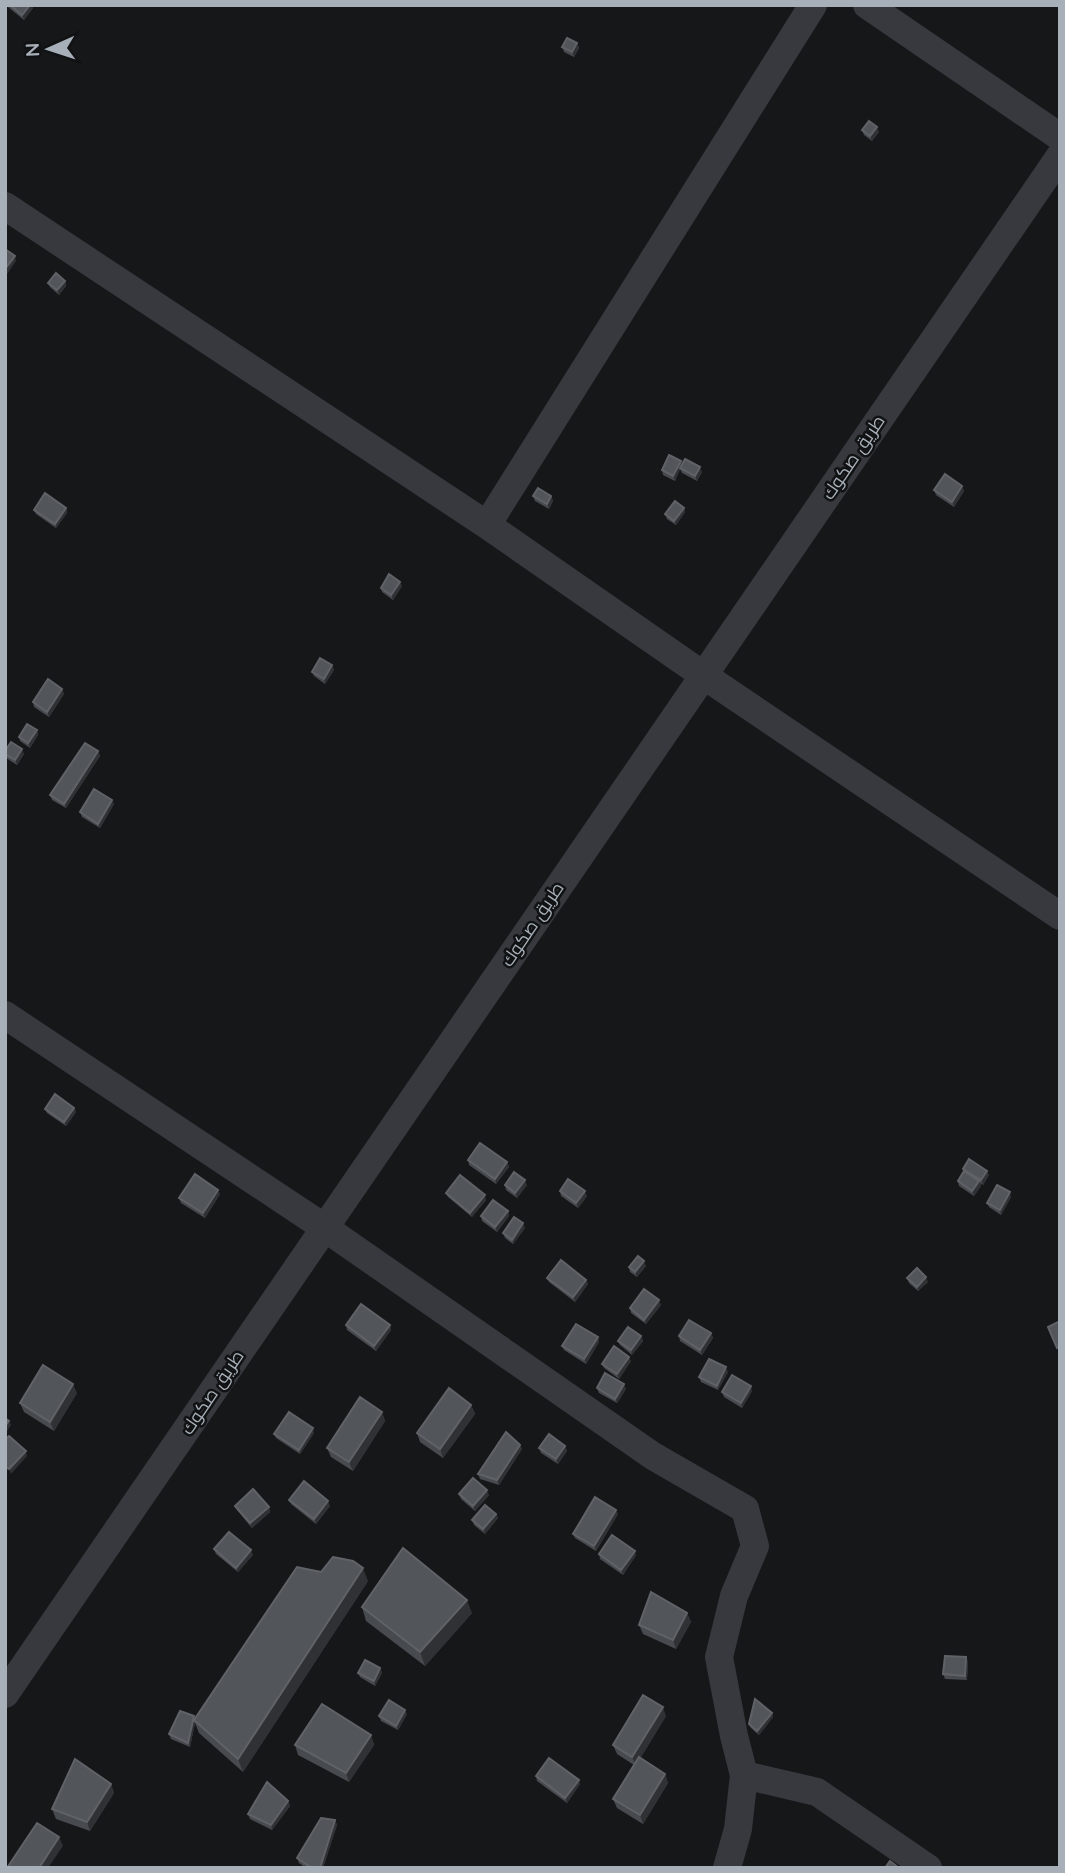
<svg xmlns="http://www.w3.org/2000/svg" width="1065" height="1873" viewBox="0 0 1065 1873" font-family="Quicksand,Cairo,sans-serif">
  <rect width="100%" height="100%" fill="#161718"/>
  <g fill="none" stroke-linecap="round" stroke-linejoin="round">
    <path stroke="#37393e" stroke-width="28" d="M867,5l193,132
      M5,206l482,319 216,150 357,241
      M487,525l326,-520
      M5,1015l320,213 328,228 92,53 10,37 -21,50 -15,61 15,79 10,39 -6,54 -11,39
      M5,1694l1055,-1538
      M744,1775l73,17 111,76"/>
  </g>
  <path fill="#474a4e" d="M7,5h25l1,3 -9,12 -16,-13z
    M577,43l2,5 -5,9 -10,-5 -2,-5z
    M862,130l17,2 -7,9 -8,-6z
    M65,281l1,5 -7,9 -9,-8 -2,-4z
    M682,464l20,8 -5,9 -15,-8 -2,-4 -5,12 -12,-6 -1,-5z
    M962,486l2,5 -10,16 -18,-12 -2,-5z
    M533,496h18l2,5 -4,8 -14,-8z
    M66,508l1,5 -11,15 -20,-14 -2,-4z
    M684,508l1,4 -9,13 -9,-6 -2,-5z
    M402,586l-9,14 -11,-8 -1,-4z
    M332,665l2,5 -9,14 -11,-8 -2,-4z
    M62,689l2,5 -15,23 -15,-10 -1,-5z
    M37,730l1,5 -8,13 -10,-7 -1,-4z
    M5,751l19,3 -7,11 -11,-7z
    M98,751l2,5 -34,52 -14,-8 -2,-5z
    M114,804l-14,24 -18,-11 -2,-5z
    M74,1108l2,4 -10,14 -19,-13 -2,-4z
    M468,1160l39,2 2,5 -13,17 -27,-19z
    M963,1169l26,6 -6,10 -3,-2 1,3 -7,10 -15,-10 -1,-5 6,-9z
    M505,1185h22l-10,13 -11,-8z
    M560,1191l27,5 -9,12 -17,-12z
    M446,1193l40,7 -14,17 -24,-20z
    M220,1194l-15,24 -24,-15 -2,-5z
    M1011,1197l-10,18 -12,-8 -2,-4z
    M508,1211l1,5 -12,16 -15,-11 -1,-5z
    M525,1228l-12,16 -8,-6 -2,-5z
    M646,1266l-9,11 -7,-5 -1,-5z
    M547,1278l39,2 2,4 -13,18 -26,-20z
    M907,1278l21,4 -10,9 -9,-8z
    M661,1305l-15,19 -15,-11 -1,-5z
    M346,1325h44l1,5 -15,21 -29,-21z
    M711,1333l2,5 -11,17 -22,-14 -1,-5z
    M641,1336l2,5 -11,14 -12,-10 -2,-4z
    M598,1337l1,5 -13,22 -22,-14 -2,-4z
    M631,1361l-12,18 -15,-11 -2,-4z
    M728,1372l-10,18 -17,-8 -2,-5z
    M597,1388l29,1 -9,14 -18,-10z
    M752,1391l-10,17 -18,-11 -2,-5z
    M77,1393l-23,38 -30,-19 -4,-9z
    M471,1405l4,9 -32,44 -23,-16 -3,-9z
    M382,1412l3,9 -32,50 -22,-14 -4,-9z
    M314,1433l-14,21 -24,-16 -2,-4z
    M520,1445l2,4 -23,36 -19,-6 -2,-5z
    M565,1446l2,5 -9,13 -17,-11 -2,-5z
    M459,1494l30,1 -14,16 -14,-12z
    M289,1500l41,6 -14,18 -25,-20z
    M235,1506l34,1 1,5 -18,16 -15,-18z
    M496,1514l2,4 -13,16 -11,-9 -2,-5z
    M618,1514l-22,37 -21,-13 -2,-4z
    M214,1549l39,6 -15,17 -22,-18z
    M599,1554l37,1 -13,20 -23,-16z
    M368,1581l-125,191 -44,-39 -4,-10 -5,24 -19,-8 -2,-5 25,-18 1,2z
    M362,1607l110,6 -47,53 -59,-45z
    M687,1613l4,9 -15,27 -33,-15 -4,-9z
    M966,1657l2,5 -1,18 -22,-1 -2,-5z
    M380,1668l2,5 -7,13 -15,-9 -2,-4z
    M772,1713l1,4 -14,18 -8,-7 -2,-4z
    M407,1714l-9,16 -17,-9 -2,-5z
    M666,1716l-26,42 25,16 3,9 -25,41 -26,-16 -4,-9 21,-34 -17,-11 -4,-9z
    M371,1735l3,10 -25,37 -51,-27 -3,-10z
    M536,1776l44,8 -13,19 -30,-22z
    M111,1784l3,9 -24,38 -34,-12 -4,-10z
    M288,1801l2,5 -18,24 -22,-11 -2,-5z
    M335,1820l2,5 -14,43h-17l-7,-5 -2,-5z"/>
  <path fill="#2f3134" d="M30,5h2l1,3 -9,12 -2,-5z
    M577,43l2,5 -5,9 -2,-5z
    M877,127l2,5 -7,9 -2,-5z
    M15,256l1,5 -11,16v-8z
    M65,281l1,5 -7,9 -2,-5z
    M681,461l1,4 -7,16 -2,-5z
    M700,467l2,5 -5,9 -2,-5z
    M962,486l2,5 -10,16 -2,-5z
    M551,496l2,5 -4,8 -2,-5z
    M66,508l1,5 -11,15 -1,-4z
    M684,508l1,4 -9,13 -2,-4z
    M400,582l2,4 -9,14 -2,-5z
    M332,665l2,5 -9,14 -1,-5z
    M62,689l2,5 -15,23 -2,-5z
    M37,730l1,5 -8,13 -2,-5z
    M22,749l2,5 -7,11 -2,-5z
    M98,751l2,5 -34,52 -2,-4z
    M112,800l2,4 -14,24 -2,-4z
    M74,1108l2,4 -10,14 -2,-4z
    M507,1162l2,5 -13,17 -1,-5z
    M987,1171l2,4 -6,10 -2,-5z
    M525,1180l2,5 -10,13 -2,-5z
    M979,1181l2,5 -7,10 -2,-5z
    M218,1190l2,4 -15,24 -2,-5z
    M585,1191l2,5 -9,12 -2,-5z
    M1010,1192l1,5 -10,18 -1,-5z
    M485,1195l1,5 -14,17 -2,-4z
    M508,1211l1,5 -12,16 -2,-5z
    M523,1223l2,5 -12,16 -1,-4z
    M644,1261l2,5 -9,11 -2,-5z
    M926,1277l2,5 -10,9 -1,-4z
    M586,1280l2,4 -13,18 -2,-5z
    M659,1300l2,5 -15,19 -2,-4z
    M390,1325l1,5 -15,21 -2,-5z
    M711,1333l2,5 -11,17 -2,-5z
    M641,1336l2,5 -11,14 -1,-5z
    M598,1337l1,5 -13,22 -2,-5z
    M629,1357l2,4 -12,18 -2,-5z
    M726,1367l2,5 -10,18 -1,-4z
    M73,1384l4,9 -23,38 -4,-9z
    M624,1384l2,5 -9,14 -2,-4z
    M751,1386l1,5 -10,17 -1,-5z
    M471,1405l4,9 -32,44 -3,-9z
    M382,1412l3,9 -32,50 -4,-9z
    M9,1421l2,4 -6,9v-8z
    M313,1428l1,5 -14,21 -1,-4z
    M520,1445l2,4 -23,36 -2,-5z
    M565,1446l2,5 -9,13 -2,-5z
    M26,1451l1,5 -16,18 -2,-5z
    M487,1490l2,5 -14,16 -2,-5z
    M328,1501l2,5 -14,18 -2,-5z
    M269,1507l1,5 -18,16 -2,-5z
    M616,1510l2,4 -22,37 -2,-5z
    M496,1514l2,4 -13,16 -2,-5z
    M251,1550l2,5 -15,17 -2,-4z
    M635,1551l1,4 -13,20 -2,-5z
    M363,1568l5,13 -125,191 -5,-13z
    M467,1600l5,13 -47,53 -5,-14z
    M687,1613l4,9 -15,27 -3,-9z
    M966,1657l2,5 -1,18 -2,-4z
    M380,1668l2,5 -7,13 -1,-5z
    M663,1707l3,9 -30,50 -4,-9z
    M405,1710l2,4 -9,16 -2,-4z
    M772,1713l1,4 -14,18 -2,-4z
    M194,1716l2,5 -2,-1 1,3 -5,24 -2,-4z
    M371,1735l3,10 -25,37 -3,-9z
    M665,1774l3,9 -25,41 -3,-9z
    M579,1780l1,4 -13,19 -2,-5z
    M111,1784l3,9 -24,38 -3,-9z
    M288,1801l2,5 -18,24 -1,-5z
    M335,1820l2,5 -14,43h-3z
    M59,1837l4,9 -15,22h-9z"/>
  <path fill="#52555a" stroke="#5f6368" stroke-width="2" d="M10,5h20l-8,10z
    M567,38l10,5 -5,9 -10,-5z
    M869,121l8,6 -7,9 -8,-6z
    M5,249l10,7 -10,13z
    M56,273l9,8 -8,9 -9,-7z
    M669,455l12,6 -8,15 -11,-6z
    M685,459l15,8 -5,9 -15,-8z
    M945,474l17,12 -10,16 -18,-12z
    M538,488l13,8 -4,8 -14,-8z
    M45,493l21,15 -11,16 -21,-14z
    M675,501l9,7 -10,13 -9,-7z
    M389,574l11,8 -9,13 -10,-7z
    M320,658l12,7 -8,14 -12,-7z
    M48,679l14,10 -15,23 -14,-10z
    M27,724l10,6 -9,13 -9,-6z
    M11,742l11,7 -7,11 -10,-6v-3z
    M85,743l13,8 -34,53 -14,-9z
    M94,789l18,11 -14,24 -18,-12z
    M55,1094l19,14 -10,14 -19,-13z
    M480,1143l27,19 -12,17 -27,-19z
    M969,1159l18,12 -6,9 -18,-11z
    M964,1171l15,10 -7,10 -14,-10z
    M514,1172l11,8 -10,13 -10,-8z
    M195,1174l23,16 -15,23 -24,-15z
    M460,1175l25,20 -15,18 -24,-20z
    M568,1179l17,12 -9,12 -16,-12z
    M997,1185l13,7 -10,18 -13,-7z
    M493,1200l15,11 -13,16 -14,-11z
    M514,1217l9,6 -11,17 -9,-7z
    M638,1256l6,5 -9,11 -6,-5z
    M561,1260l25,20 -13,17 -26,-19z
    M917,1268l9,9 -9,10 -10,-9z
    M644,1289l15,11 -15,20 -14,-12z
    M361,1304l29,21 -16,21 -28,-21z
    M689,1320l22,13 -11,17 -21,-14z
    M1060,1321v26l-3,1 -9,-21z
    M576,1324l22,13 -14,22 -22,-13z
    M628,1327l13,9 -10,14 -13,-9z
    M614,1346l15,11 -12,17 -15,-10z
    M709,1359l17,8 -9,19 -18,-9z
    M43,1365l30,19 -23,38 -30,-19z
    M605,1373l19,11 -9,15 -18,-11z
    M732,1375l19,11 -10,17 -19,-11z
    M449,1388l22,17 -31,44 -23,-16z
    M360,1397l22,15 -33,50 -22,-14z
    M289,1412l24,16 -14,22 -25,-16z
    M5,1418l4,3 -4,5z
    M506,1432l14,13 -23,35 -19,-6z
    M549,1434l16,12 -9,13 -17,-11z
    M9,1436l17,15 -17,18 -4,-2v-27z
    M473,1478l14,12 -14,16 -14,-12z
    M304,1481l24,20 -14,18 -25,-19z
    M253,1489l16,18 -19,16 -15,-17z
    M595,1497l21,13 -22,36 -21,-12z
    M485,1505l11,9 -13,15 -11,-9z
    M229,1532l22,18 -15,18 -22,-19z
    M612,1535l23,16 -14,19 -22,-16z
    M403,1548l64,52 -47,52 -58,-45z
    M333,1557l20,4 10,7 -125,191 -44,-39 103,-153 24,5z
    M651,1592l36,21 -14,27 -34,-15z
    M945,1656l21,1 -1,19 -22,-2z
    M365,1660l15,8 -6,13 -16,-8z
    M643,1695l20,12 -31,50 -19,-12z
    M755,1699l17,14 -15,18 -8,-7z
    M389,1700l16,10 -9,16 -17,-10z
    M322,1704l49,31 -25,38 -51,-28z
    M180,1711l14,5 -6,27 -19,-9z
    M639,1757l26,17 -25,41 -27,-16z
    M549,1758l30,22 -14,18 -29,-22z
    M75,1759l36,25 -24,38 -35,-13z
    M267,1782l21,19 -17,24 -23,-11z
    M321,1818l14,2 -15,48h-8l-15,-10z
    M37,1823l22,14 -20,31h-32z
    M890,1861l9,7h-14z"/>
  <g text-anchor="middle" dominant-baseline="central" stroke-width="5" stroke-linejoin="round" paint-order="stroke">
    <g font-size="18" fill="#a7b0b9" stroke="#111213">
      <text transform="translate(853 457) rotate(-56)">طريق صكوك</text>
      <text transform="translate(532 924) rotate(-56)">طريق صكوك</text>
      <text transform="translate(212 1392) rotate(-56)">طريق صكوك</text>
    </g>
  </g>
  <rect width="1065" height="1873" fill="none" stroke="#a7b0b9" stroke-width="14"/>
  <g transform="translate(49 49) rotate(267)" stroke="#111213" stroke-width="5" paint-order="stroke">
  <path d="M0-5L12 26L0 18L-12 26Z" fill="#a7b0b9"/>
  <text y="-10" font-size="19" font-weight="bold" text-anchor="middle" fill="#a7b0b9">N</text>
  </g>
</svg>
